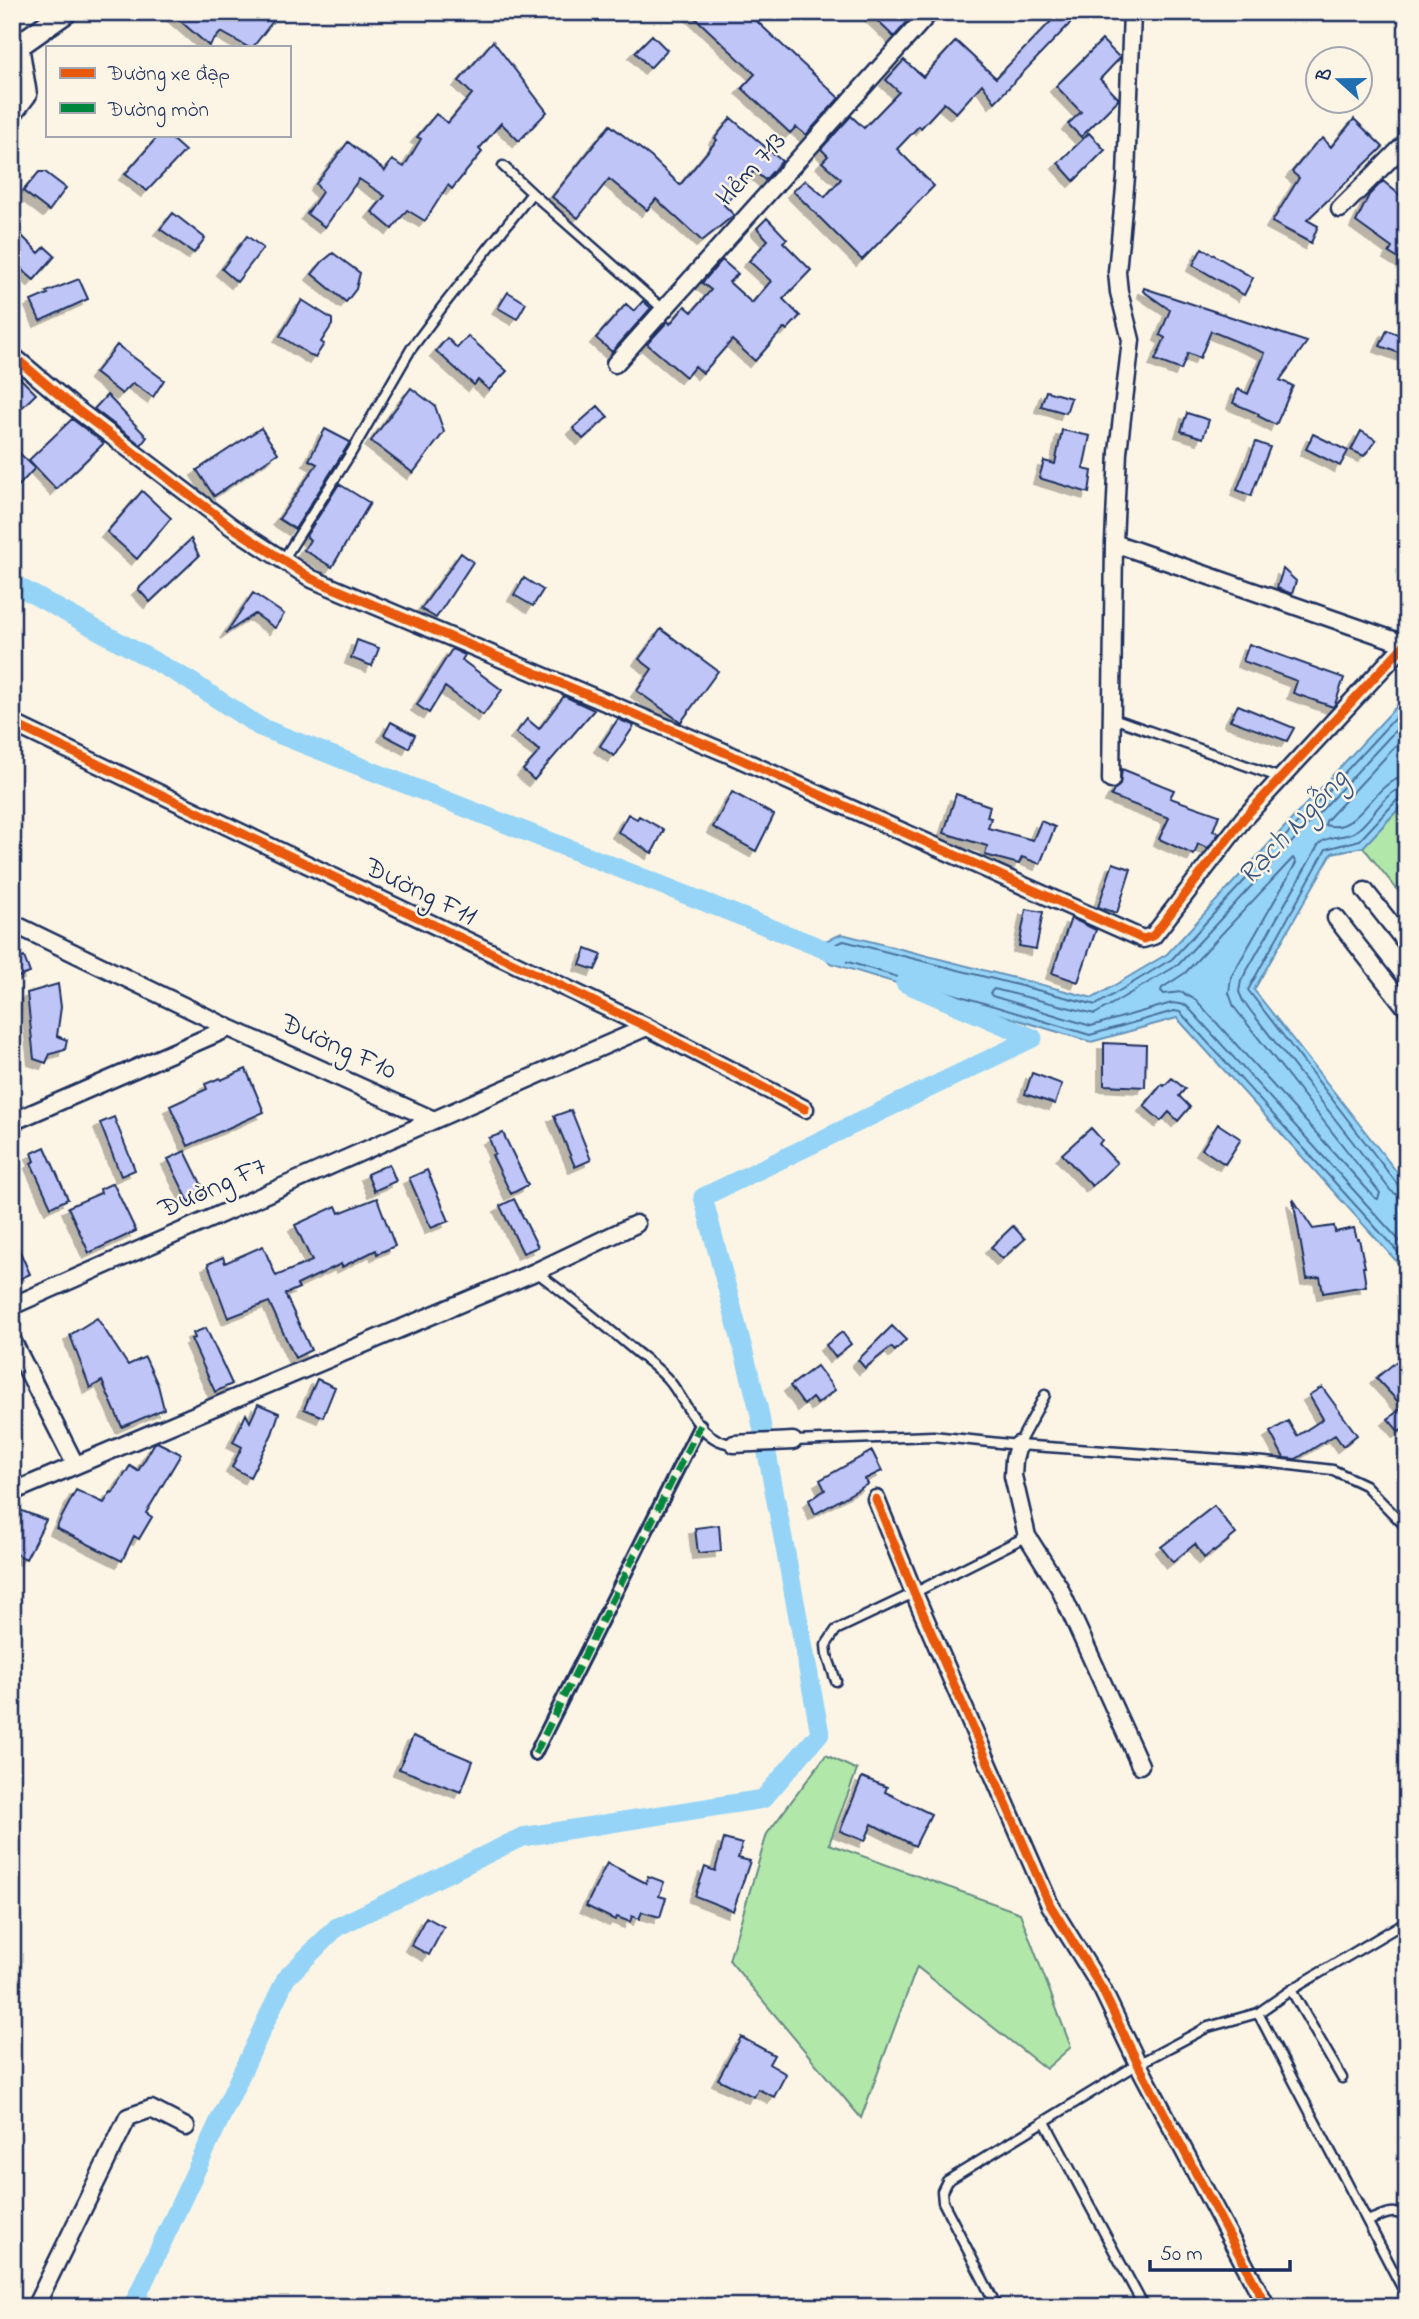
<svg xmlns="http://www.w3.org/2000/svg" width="1419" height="2319" viewBox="0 0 1419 2319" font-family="'Indie Flower',sans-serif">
  <defs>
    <filter id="shadow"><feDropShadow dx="-6" dy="6" stdDeviation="0" flood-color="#0004"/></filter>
  </defs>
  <rect width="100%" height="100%" fill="#fcf5e5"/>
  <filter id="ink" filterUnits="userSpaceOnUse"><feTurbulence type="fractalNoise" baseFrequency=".0143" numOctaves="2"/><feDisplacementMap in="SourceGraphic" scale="14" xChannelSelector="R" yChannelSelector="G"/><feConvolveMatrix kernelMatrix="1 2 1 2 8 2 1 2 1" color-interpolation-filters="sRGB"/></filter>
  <g filter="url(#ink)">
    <path fill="#b2e7aa" stroke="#668b84" stroke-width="2" d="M1407,800v102l-44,-55z
      M826,1755l31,15 -28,74 191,69 51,134 -25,22 -129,-102 -56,151 -132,-158 38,-126z"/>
    <path fill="#95d4f7" stroke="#6492ba" stroke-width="2" d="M1407,695v105l-44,47 -31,6 -78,137 153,195v88l-230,-255 -86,24 -261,-79 -15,-18 27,-11 251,64 74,-44z"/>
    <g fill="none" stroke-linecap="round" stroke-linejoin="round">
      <path stroke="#4c719b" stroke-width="2" d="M1407,705l-235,254 -76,46 -252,-64 -14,5 -2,3 7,9 255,77 84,-24 6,1 227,250
        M1407,718l-229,247 -83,49 -101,-25 -4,4 2,3 99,30 81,-23 14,2 221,244
        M1407,734l-81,87 -1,4c36,11 48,-47 82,-48
        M1407,787c-23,2 -33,32 -51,44 -11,8 -26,3 -37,13l-78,137 -2,11 4,9 148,190 8,5 8,1
        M1407,796l-8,2 -39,42 -34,9 -78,141 150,195 9,3
        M1293,858l3,5 -65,114 -2,16 5,14 146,186 -2,6 -3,-1 -179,-198 -15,-8 -17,2 -3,-3 1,-3 23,-15z"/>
      <path stroke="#95d4f7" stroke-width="19" d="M12,583l175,96 73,48 579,228
        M132,2307l154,-329 51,-51 185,-90 241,-38 57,-66 -62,-327 -55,-209 330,-159 -128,-55"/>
    </g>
    <path fill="#bfc5f7" stroke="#1b2f5e" stroke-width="2" filter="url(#shadow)" d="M170,12h110l-27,35h-5l-27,-15 -12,14z
      M689,12h58l92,86 -33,37 -10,-8 -6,6 -48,-45 13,-14z
      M868,12h48l-22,25z
      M1060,12h21l-86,90 -13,-18 -26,29 -12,-10 -23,25 -2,-2 -22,23 37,37 -72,74 -69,-69 12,-11 20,17 16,-18 -19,-17 6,-6 -7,-7 30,-33 13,12 35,-36 -13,-12 18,-20 19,17 33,-36 40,37z
      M652,35l15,15 -17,18 -15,-16z
      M1102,40l18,18 -20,21 18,19v2l-37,37 -13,-13 13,-12 -25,-26z
      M493,41l54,71 -28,29 -18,-18 -22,26 3,3 -30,37 -4,-4 -23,36 -18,-11 -15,19 -20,-17 13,-16 -26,-17 -34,48 -18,-13 15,-22 -6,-8 32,-42 37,29 7,-11 12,7 17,-28 -4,-2 19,-23 12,9 24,-29 -13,-13z
      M731,118l51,43 -17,19 -11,-9 -30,34 10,10 -32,26 -46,-42 -9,11 -38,-31 -31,39 -26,-21 58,-72 41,32 29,28 37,-45 -2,-2z
      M1354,119l29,28 -76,73 11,6 -7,17 -39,-21 27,-44 -7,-6 23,-28 8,-6 8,9z
      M1089,133l16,17 -31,31 -16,-18z
      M159,135h8l18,16 -38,40 -22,-17z
      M39,172h6l21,16 -17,23 -26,-20z
      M1383,181l24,20v63l-18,-11 3,-5 -36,-26 13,-27z
      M173,213l32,25 -11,15 -34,-24z
      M767,218l20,21 -4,3 28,28 -28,29 17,17 -13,14 -3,-2 -29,33 -23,-21 -29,33 -8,-7 -9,11 -39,-33 21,-23 2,3 15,-18 7,6 19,-22 -9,-7 20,-23 16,14 -9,8 23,21 19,-22 -22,-20 19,-21 -11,-12z
      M12,226l27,27 6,-6 10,9 -21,24 -13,-11 -9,10z
      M247,236l16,12 -26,34 -15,-13z
      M1202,248l51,30 -9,17 -51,-30z
      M333,253l27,20 -4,16 -10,13 -34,-28 10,-12z
      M79,279l9,20 -48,22 -9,-20 17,-7 -2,-2z
      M1144,288l163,54 -27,38 13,6 -17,39 -18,-9 1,-2 -26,-11 5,-14 10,5 17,-41 -54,-22 -11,27 -12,-5 -7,17 -26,-10 10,-22 -5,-3 10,-25 -27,-19z
      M508,292l18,11 -9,16 -19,-11z
      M302,300l30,19v6l-11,17 3,2 -9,14 -35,-22z
      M643,301l8,7 -39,44 -16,-14 30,-34 8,7z
      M1387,330l20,8v18l-27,-10z
      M468,336l39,35 -18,19 -11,-10 -4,5 -38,-34 11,-13 10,10z
      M117,345l47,35 -11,17 -20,-14 -11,11 -27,-21z
      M12,370l24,24 -24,23z
      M411,388l24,18 9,26 -31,41 -42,-32z
      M1046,391l25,7 -5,15 -25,-7z
      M107,395l40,42 -6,8 -47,-36z
      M598,406l10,11 -25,22 -10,-11z
      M1187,413l22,7 -6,18 -22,-7z
      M72,419l32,24 -48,46 -27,-29z
      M261,428l17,25 -64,43 -17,-26z
      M325,429l25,13 -55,87 -16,-10 38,-55 -8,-4z
      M1062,430l28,6 -7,33 9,2 -3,22 -50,-15 5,-17 11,3z
      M1361,431l15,9 -12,16 -13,-6z
      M1313,434l35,17 -8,15 -34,-17z
      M1256,442l14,5 -19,49 -14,-6z
      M12,446l23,22 -23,25z
      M339,484l31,19 -38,64 -28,-17 6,-10 -4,-4z
      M142,491l29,27 -34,41 -30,-27z
      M191,539l8,17 -49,46 -12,-13z
      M461,553l12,9 -37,56 -15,-9z
      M1283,569l13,12 -4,13 -15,-6z
      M524,578l19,12 -10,16 -19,-11z
      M253,593l31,21 -9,14 -20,-14 -29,19z
      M661,629l57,42 -37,51 -44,-31 15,-22 -13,-10z
      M357,640l22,8 -7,18 -21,-8z
      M1249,644l95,34 -9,26 -2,3 -40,-14 4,-12 -54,-20z
      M452,649l13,6 -3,5 40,30 -19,25 -38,-28 -16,26 -12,-8z
      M564,696l30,14 -60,70 -11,-10 17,-19 -24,-18 11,-14 12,10z
      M1238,705l56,23 -7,13 -57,-21z
      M618,719l16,7 -20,30 -14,-10z
      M391,722l24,13 -6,13 -25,-13z
      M1122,769l52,21 -4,8 49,17 -6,16 6,2 -11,15 -10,-4 -4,11 -35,-16 10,-21 -58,-22 3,-6 6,-5z
      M732,792l42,23 -18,36 -43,-24z
      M956,794l34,12 -3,11 4,1 -3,10 45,12 8,-19 14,6 -15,37 -18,-7 -3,7 -34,-9 2,-9 -43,-13z
      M628,814l9,5 2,-3 25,14 -12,23 -34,-21z
      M1113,863l18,6 -14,44 -19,-6z
      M1026,909l17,3 -7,37 -17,-3z
      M1071,918l25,12 -18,52 -26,-9z
      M586,949l16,6 -7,15 -15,-5z
      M24,957l6,16 -18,6v-17z
      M58,984l3,23 -4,29 10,4 -2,10 -15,4 -4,9 -12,-4 -7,-66z
      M1104,1043l42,2 -1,42 -41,-2z
      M246,1069l18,43 -76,34 -18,-40 37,-17 -2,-5 15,-6 1,2z
      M1032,1073l30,11 -7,20 -30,-10z
      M1172,1078l13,11 -6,7 11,11 -12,14 -9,-9 -8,9 -17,-15 18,-22 2,2z
      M571,1110l20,50 -16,7 -21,-51z
      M114,1117l21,53 -14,6 -21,-53z
      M1218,1124l23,15 -16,25 -23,-15z
      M1091,1128l11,12 -3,4 18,19 -25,23 -30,-32z
      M503,1133l25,52 -17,9 -19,-39 3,-1 -6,-16z
      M45,1147l23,52 -17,8 -20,-44 4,-2 -3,-8z
      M185,1151l21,43 -17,8 -21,-43z
      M389,1164l7,17 -22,10 -7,-17z
      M427,1170l22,51 -18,7 -22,-50z
      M113,1183l23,48 -47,22 -21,-46 33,-14 -1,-4z
      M377,1198l18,48 -18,8 -1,-4 -34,17 -1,-3 -44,21 2,3 -14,6 26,56 -16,8 -26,-56 -41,16 -20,-54 15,-7 2,6 38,-17 13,30 36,-15 -17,-36 41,-19 3,7z
      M514,1199l24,48 -15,6 -23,-47z
      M1293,1199l20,30 21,-3 1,6 19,-4 3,11h2l6,28h-2l3,19 -43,7 -3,-16 -13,2z
      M1013,1226l12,13 -23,20 -11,-12z
      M12,1234l18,40 -18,9z
      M97,1318l31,47 17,-8 13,28 6,24 -42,18 -20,-46 -12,7 -20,-53z
      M892,1326l14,14 -11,11 -4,-4 -26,21 -7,-8z
      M206,1328l26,56 -17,8 -24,-53 4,-1 -2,-5z
      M842,1332l9,12 -16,13 -9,-12z
      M1407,1353v73l-8,6 -11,-13 15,-12 -27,-29z
      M817,1366l18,24 -18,14 -5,-6 -8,7 -14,-19z
      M317,1379l18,8 -12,30 -19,-8z
      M1322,1387l35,48 -14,11 -8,-11 -39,24 -12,-1 -14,-26 18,-11 9,15 26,-17 -14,-24z
      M258,1404l21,9 -7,21 -22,43 -18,-10 10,-20 -9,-5 13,-28 4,8z
      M157,1442l24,12 -35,59 6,4 -13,22 -5,-3 -12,25 -66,-33 20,-38 28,13 7,-11 2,1 17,-27 8,5 16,-27z
      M872,1451l10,20 -17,8 3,5 -53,30 -6,-14 16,-10 -5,-10z
      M1214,1506l22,28 -22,18 -1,-1 -9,7 -9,-14 -22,18 -12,-15z
      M17,1509l29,11 -20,39 -14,-7v-32z
      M719,1525l2,26 -23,2 -3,-25z
      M413,1736l60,25 -12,31 -62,-23z
      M862,1777l25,10 -2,5 46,22 -16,32 -43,-22 -7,17 -25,-10z
      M724,1839l18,5 -4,14 12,3 -17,50 -38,-15 10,-29 10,4z
      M607,1863l39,20 2,-7 16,6 -5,14 7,2 -6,19 -18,-5 -3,7 -7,-3 -2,6 -13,-5 -2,3 -29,-14z
      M426,1917l18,10 -15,28 -18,-10z
      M741,2037l33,18 -5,9 17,10 -12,23 -16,-8 -4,8 -36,-18z"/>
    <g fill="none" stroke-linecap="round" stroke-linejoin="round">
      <defs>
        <path id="service" d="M503,166l29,27
          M283,560l68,-107 60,-104 32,-43 89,-113 131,116
          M1113,718l168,60
          M536,1272c34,25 66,51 98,78 12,10 27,20 37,33 17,22 30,60 63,61
          M793,1441l140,-5 85,9 247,17 68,8 32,15 42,43
          M1018,1445l27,-50
          M836,1681l-9,-26 -1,-10 10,-15 78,-37 113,-57
          M1400,1925l7,13
          M1291,1990l51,88
          M1258,2013l149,284
          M1045,2122l99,185
          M1368,2221c13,-5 26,-14 39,-3
          M997,2307l-54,-105 -1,-11 5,-10 191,-117 70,-37 50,-14 33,-23 116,-69"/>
        <path id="pedestrian" d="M535,1754l165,-329"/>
        <path id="minor" d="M12,116l16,-21 -8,-50
          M1340,209l67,-67
          M12,355l59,50 161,122 80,52 412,173 419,187 10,-3 91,-118 163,-176
          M615,364l315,-352
          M1114,543l291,101
          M12,723l635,304 158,82
          M1111,780l3,-237 4,-91 13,-112 -12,-48 -2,-20 9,-95 6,-165
          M1365,891l42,53
          M1336,918l71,91
          M12,923l217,105 205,92 213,-93
          M12,1122l217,-94
          M12,1306l422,-186
          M12,1340l63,124
          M734,1444l59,-3
          M1018,1445l-4,15 -1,16 14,60 32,51 81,178
          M12,1492l523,-220 101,-48
          M876,1499l38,94 136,312 52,84 36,75 129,243
          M35,2307l93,-190 23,-8 35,18"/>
        <path id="secondary" d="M12,50l54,-38"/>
      </defs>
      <use href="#service" stroke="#1b2f5e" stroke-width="13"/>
      <use href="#pedestrian" stroke="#1b2f5e" stroke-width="16"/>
      <use href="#minor" stroke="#1b2f5e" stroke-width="21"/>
      <use href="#secondary" stroke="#1b2f5e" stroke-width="26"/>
      <use href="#service" stroke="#fcf5e5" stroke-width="8"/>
      <use href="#pedestrian" stroke="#fcf5e5" stroke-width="10"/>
      <use href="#minor" stroke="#fcf5e5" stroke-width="16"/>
      <use href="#secondary" stroke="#fcf5e5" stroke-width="21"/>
      <path stroke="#00873e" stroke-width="7" stroke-dasharray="14 7" stroke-linecap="butt" d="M535,1754l165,-329"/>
      <defs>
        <path id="cycleway" d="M12,355l59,50 161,122 80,52 412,173 419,187 10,-3 91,-118 163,-176
          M12,723l635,304 158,82
          M876,1499l38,94 136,312 52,84 36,75 129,243"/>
      </defs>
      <use href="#cycleway" stroke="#fcf5e5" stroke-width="13"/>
      <use href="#cycleway" stroke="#e8590c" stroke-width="9"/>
    </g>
  </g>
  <g text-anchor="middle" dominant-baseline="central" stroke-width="5" stroke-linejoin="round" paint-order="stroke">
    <g font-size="28" fill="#1b2f5e" stroke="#fcf5e5">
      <text transform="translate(752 170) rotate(-48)">Hẻm 713</text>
      <text transform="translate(420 893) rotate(26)">Đường F11</text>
      <text transform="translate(338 1048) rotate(24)">Đường F10</text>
      <text transform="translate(213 1189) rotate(-24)">Đường F7</text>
    </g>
    <g font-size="30" font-style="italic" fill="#3a5884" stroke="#fcf5e5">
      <text transform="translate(1294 828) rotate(-47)">Rạch Ngỗng</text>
    </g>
  </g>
  <rect width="1419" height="2319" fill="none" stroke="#fcf5e5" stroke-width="42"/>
  <rect x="21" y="21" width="1377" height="2277" fill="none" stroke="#1b2f5e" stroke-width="2.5" filter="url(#ink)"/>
  <rect x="46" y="46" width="245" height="91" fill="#fcf5e5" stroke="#a2a6af" stroke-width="2"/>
  <rect x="60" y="68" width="35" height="10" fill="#e8590c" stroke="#a2a6af" stroke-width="2"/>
  <text x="108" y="80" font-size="21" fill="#1b2f5e">Đường xe đạp</text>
  <rect x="60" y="103" width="35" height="10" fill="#00873e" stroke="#a2a6af" stroke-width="2"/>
  <text x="108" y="116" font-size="21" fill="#1b2f5e">Đường mòn</text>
  <g transform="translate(1339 80) rotate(291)"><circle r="33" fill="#fcf5e5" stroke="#a2a6af" stroke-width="2"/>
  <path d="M0-5L12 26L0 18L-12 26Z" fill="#1f6fb2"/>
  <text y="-10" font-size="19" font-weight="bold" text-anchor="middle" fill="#1b2f5e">B</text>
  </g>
  <path d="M1150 2260v10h140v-10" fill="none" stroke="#1b2f5e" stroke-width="3.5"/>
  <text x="1160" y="2260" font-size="21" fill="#1b2f5e" stroke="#fcf5e5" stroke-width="5" paint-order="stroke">50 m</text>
</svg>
